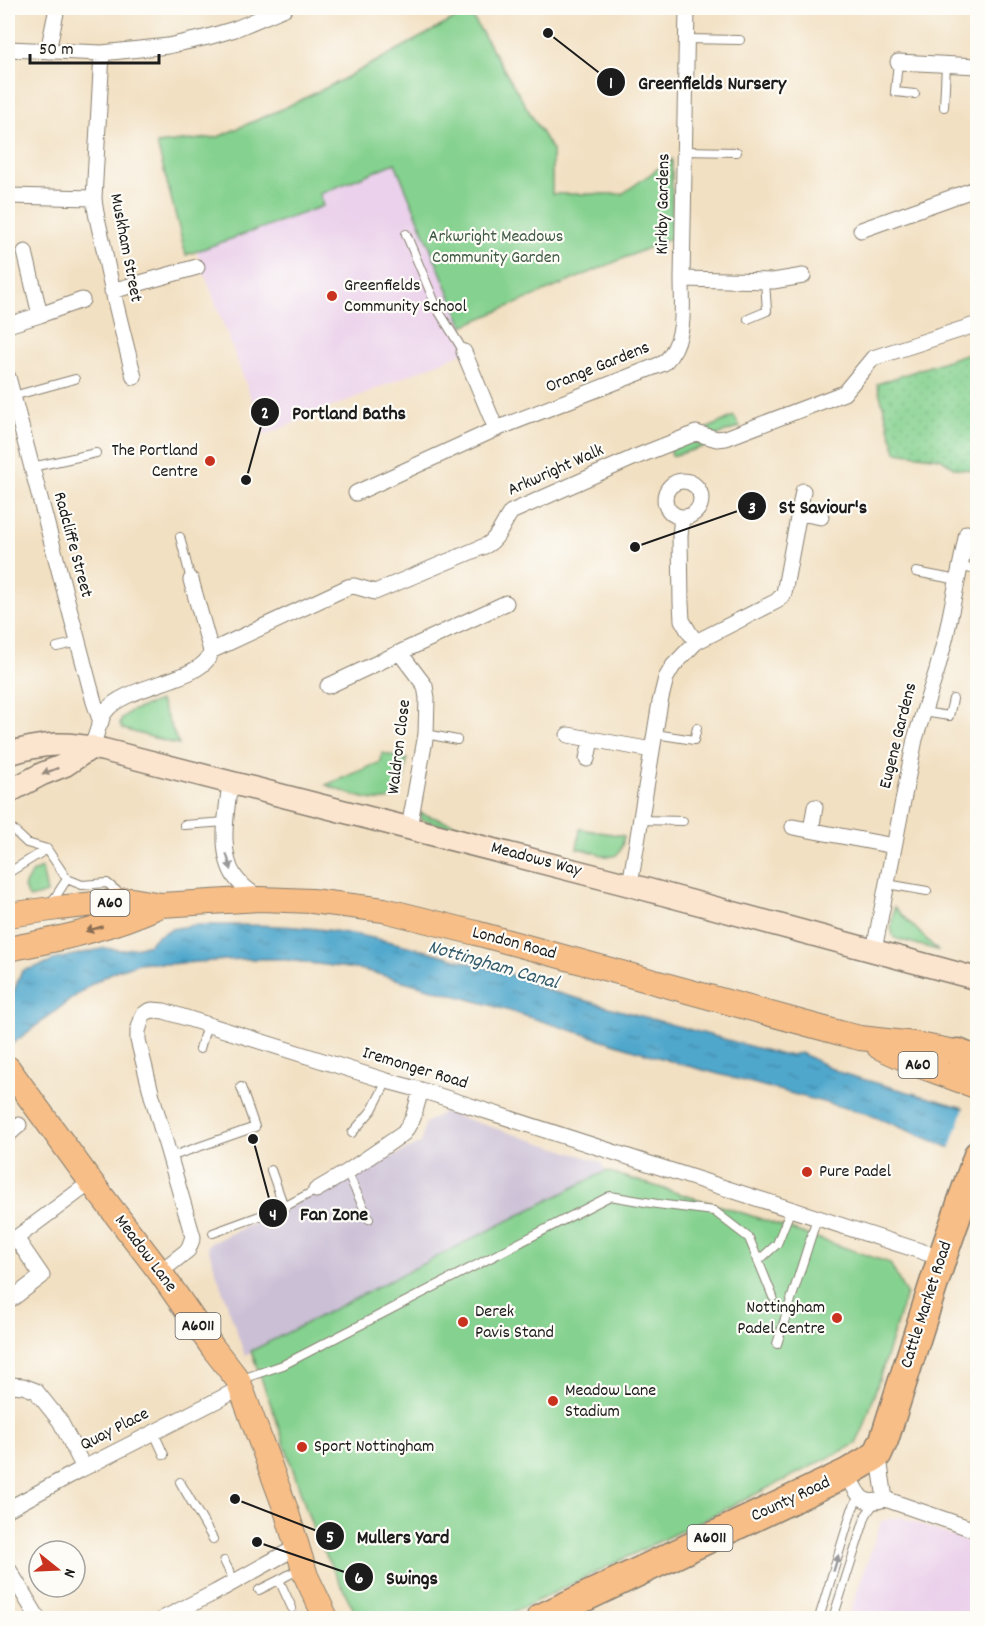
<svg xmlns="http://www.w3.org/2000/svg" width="985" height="1626" viewBox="0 0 985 1626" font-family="Dekko,sans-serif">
  <defs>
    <pattern id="park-dots" width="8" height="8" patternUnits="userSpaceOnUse" patternTransform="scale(1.5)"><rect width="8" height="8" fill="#85d18f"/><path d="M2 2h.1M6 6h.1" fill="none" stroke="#72b37b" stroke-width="1.8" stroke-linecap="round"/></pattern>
    <pattern id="water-ripples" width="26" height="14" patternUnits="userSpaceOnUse" patternTransform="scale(1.5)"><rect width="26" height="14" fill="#4fa7cc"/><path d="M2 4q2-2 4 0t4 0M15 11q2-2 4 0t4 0" fill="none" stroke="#4187a5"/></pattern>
  </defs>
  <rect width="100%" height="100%" fill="#fdfcf7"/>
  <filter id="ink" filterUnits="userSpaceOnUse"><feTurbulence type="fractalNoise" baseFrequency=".0167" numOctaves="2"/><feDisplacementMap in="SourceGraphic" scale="12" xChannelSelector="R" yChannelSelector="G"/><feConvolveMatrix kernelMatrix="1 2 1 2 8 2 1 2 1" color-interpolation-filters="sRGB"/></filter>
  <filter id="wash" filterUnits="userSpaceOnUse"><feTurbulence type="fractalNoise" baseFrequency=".008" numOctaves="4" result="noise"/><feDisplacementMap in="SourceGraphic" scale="24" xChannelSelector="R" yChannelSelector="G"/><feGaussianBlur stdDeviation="1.35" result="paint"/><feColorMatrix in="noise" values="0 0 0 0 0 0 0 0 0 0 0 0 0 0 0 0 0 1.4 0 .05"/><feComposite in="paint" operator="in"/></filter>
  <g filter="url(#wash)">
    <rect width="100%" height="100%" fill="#f2e0c2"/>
    <path fill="#ebd1eb" d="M396,162l76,187 -207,86 -69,-184 127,-45 -3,-12z
      M900,1517l77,28v73h-110l-17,-6 31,-91z"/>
    <path fill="#cbbfd5" d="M444,1112l157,50 7,14 -363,180 -38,-111 214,-102 4,-20z
      M299,1608l5,10h-30z"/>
    <path fill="#85d18f" stroke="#507656" stroke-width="1.5" d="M469,11l83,139v44h70l50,-35v79l-209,88 -68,-163 -75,31 3,12 -137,49 -29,-111 61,-7 64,-28 58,-28z
      M734,416l6,11 -25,9 -11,-6z
      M696,439l14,6 -38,11 -2,-7z
      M160,701l19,44 -56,-16 -3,-4 2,-7 9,-7z
      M382,753l25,6c-2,10 -2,23 -7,32 -11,22 -56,0 -74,-6l55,-23z
      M420,813l87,28 -1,2 -86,-24z
      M580,829l44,7c-5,38 -26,12 -47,13z
      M42,868l5,25 -17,5 -3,-3 -3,-8c4,-9 7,-16 18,-19z
      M894,907l43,43 -43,-12 -3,-10z
      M606,1171l140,43 144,49 16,31 -42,133 -8,17 -124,62 -230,112h-144l-44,-86 -39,-116 -24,-65z"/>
    <path fill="url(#park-dots)" stroke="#507656" stroke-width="1.5" d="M977,350v121l-22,-3 -15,-10 -44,-6 -19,-68z"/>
    <path fill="url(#water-ripples)" stroke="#366274" stroke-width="1.5" d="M194,925c44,0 89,-1 133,5 67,9 131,30 196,48l12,7 12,5 235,65h7l12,-2 40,20 120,34 16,6v46l-109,-45 -191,-51 -190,-59 -124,-34 -84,-11h-36l-75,5 -18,-2 -11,1 -24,8 -25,14 -82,62v-42l14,-34 27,-8 4,-3 52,-12 16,2 18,-3 10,-3 7,-7 15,-8z"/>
    <path fill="#f2e0c2" d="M965,1105l13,5v52l-29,-10z"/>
  </g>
  <g filter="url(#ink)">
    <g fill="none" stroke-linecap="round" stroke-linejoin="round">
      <defs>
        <path id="lane" d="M686,39l54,1
          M898,62l-3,30 20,2
          M944,107l2,-42
          M684,151l53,1
          M406,234l32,76 26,42
          M748,319l19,-8 -2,-30
          M13,396l62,-17
          M32,467l64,-14
          M180,537l11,43
          M961,567l17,3
          M916,572l42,8
          M57,647l21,-5
          M923,712l26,4 4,-17
          M426,734l31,6
          M655,734l39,6 3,-12
          M640,820l43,1
          M8,825l19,18 20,6 20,30 15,6 25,-2 16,13
          M184,825l42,-3
          M8,873l39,-24
          M887,884l40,7
          M50,903l6,-7 11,-17
          M200,1049l7,-25
          M352,1133l20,-23 15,-29
          M170,1157l85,-30 -14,-40
          M271,1170l13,37
          M347,1172l22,47
          M213,1233l71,-26 32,-17
          M758,1261l19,-17 14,-35
          M777,1344l40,-126
          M242,1379l41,-14 327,-169 47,8 57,7 35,27 24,59
          M154,1433l10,22
          M180,1482l33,57
          M224,1561l11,21
          M279,1580l22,-12
          M259,1590l20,-10 13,28
          M819,1618l33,-108 7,-14
          M833,1618l33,-103 9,-13"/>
        <path id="street" d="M687,8l-5,271 91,2 30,-5
          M8,49l94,4 66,-7 40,-9 27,-8 50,-21
          M48,51l9,-43
          M102,53l-8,145c1,16 6,31 9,46 8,45 20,89 31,133
          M898,62l80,4
          M8,196l86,2
          M861,230l117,-42
          M25,252l15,63
          M112,291l85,-24
          M8,325l32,-10 42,-15
          M464,352l32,77
          M8,377l86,325 7,20
          M665 499a18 18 0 1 1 36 0a18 18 0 1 1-36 0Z
          M356,493l140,-64 168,-66c23,-23 18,-54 18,-84
          M800,513l21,4
          M191,580l20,71
          M696,642l81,-41 7,-8 19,-102
          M400,653l25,33 2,12 -1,36 -17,94
          M328,686l178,-83
          M568,735l84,15
          M92,747c4,-11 7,-25 13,-35 19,-28 102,-31 106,-61l137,-64 6,-1 21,6 112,-47c12,-7 16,-22 24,-33l122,-54 63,-25 21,6 9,-1 118,-45 29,-35 105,-34
          M587,759l4,-19
          M230,783c-3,27 -12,70 5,94 6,9 16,15 25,22
          M793,827l101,19
          M811,830l4,-23
          M630,885l30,-183 6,-24 7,-12 23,-24 -7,-10 -7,-12 -1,-17 -1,-67 2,-19
          M874,950l41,-211 22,-69 9,-34 21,-103
          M8,1135l11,-10
          M316,1190l31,-18 57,-39 9,-15 8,-28
          M8,1241l8,-3 75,-56
          M160,1272l28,-22 5,-13 -41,-141 -14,-56v-9l5,-16 4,-3 5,-2 12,1 223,70 34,9 521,168
          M8,1290l5,8 29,-22 -26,-38
          M11,1385l12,1 13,5 24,30 24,47
          M877,1455l3,10 5,34
          M847,1473c10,19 13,35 38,26l93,32
          M8,1509l72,-39 161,-82
          M8,1568l30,50
          M164,1618l52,-26 81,-45"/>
        <path id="secondary" d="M8,754c36,-12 59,-12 96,-4l526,135 348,94
          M8,792l34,-18 23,-9 27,-18"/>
        <path id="primary" d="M8,915l50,-7 74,-8 29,5 99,-6 52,2 72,9 92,23 364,100 20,5 54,6 61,12
          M8,949c52,-10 104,-21 153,-44
          M879,1047l42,19 57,21
          M8,1068l83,114 69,90 53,76 25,32 48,130 20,66 20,42"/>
        <path id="highway" d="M958,1053l20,9
          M541,1618l306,-145 30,-18 7,-15 58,-182 36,-103"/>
      </defs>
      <use href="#lane" stroke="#877e6f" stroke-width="10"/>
      <use href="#street" stroke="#877e6f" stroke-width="17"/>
      <use href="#secondary" stroke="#877e6f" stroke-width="25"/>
      <use href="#primary" stroke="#877e6f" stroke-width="26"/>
      <use href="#highway" stroke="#877e6f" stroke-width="31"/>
      <use href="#lane" stroke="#fff" stroke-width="8"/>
      <use href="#street" stroke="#fff" stroke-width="15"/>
      <use href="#secondary" stroke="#fce5cf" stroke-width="22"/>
      <use href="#primary" stroke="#f7be87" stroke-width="24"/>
      <use href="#highway" stroke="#f7be87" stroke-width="28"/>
    </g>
    <defs><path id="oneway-solid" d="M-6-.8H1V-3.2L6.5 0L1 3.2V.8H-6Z" transform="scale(1.5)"/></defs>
    <use fill="#978b7e" href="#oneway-solid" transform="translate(50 771) rotate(159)"/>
    <g fill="#999">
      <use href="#oneway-solid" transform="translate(229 862) rotate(73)"/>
      <use href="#oneway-solid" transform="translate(836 1563) rotate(-73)"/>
    </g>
    <use fill="#8a6d52" href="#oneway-solid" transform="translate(94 929) rotate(164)"/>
  </g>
  <g fill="#c8321e" stroke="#fdfcf7" stroke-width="2">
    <circle cx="332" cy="296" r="6"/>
    <circle cx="210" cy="461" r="6"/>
    <circle cx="807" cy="1172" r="6"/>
    <circle cx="837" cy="1318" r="6"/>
    <circle cx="463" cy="1322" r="6"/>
    <circle cx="553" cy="1401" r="6"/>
    <circle cx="302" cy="1447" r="6"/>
  </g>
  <g text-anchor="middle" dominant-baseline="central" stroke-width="4.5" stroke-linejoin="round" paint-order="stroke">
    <g fill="#fdfcf7" stroke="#605f5e" stroke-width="1.5">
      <rect x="90.5" y="890" width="39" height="26" rx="4.5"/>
      <rect x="898.5" y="1052" width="39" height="26" rx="4.5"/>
      <rect x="175.5" y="1313" width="45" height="26" rx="4.5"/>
      <rect x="687.5" y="1525" width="45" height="26" rx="4.5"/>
    </g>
    <g font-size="16" font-weight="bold" fill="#1c1c1c">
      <text x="110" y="903">A60</text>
      <text x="918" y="1065">A60</text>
      <text x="198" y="1326">A6011</text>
      <text x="710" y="1538">A6011</text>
    </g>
    <g font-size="18" fill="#1c1c1c" stroke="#fdfcf7">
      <text transform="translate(664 204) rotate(-89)">Kirkby Gardens</text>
      <text transform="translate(125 248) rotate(79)">Muskham Street</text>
      <text transform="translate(598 368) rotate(-22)">Orange Gardens</text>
      <text transform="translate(556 471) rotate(-24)">Arkwright Walk</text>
      <text transform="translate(72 545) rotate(75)">Radcliffe Street</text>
      <text transform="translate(899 736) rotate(-76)">Eugene Gardens</text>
      <text transform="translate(400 747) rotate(-83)">Waldron Close</text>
      <text transform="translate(536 860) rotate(15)">Meadows Way</text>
      <text transform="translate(514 944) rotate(15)">London Road</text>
      <text transform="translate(415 1069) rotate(17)">Iremonger Road</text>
      <text transform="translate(145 1254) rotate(53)">Meadow Lane</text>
      <text transform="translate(927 1305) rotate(-72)">Cattle Market Road</text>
      <text transform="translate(115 1430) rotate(-27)">Quay Place</text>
      <text transform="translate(791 1500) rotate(-25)">County Road</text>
    </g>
    <g font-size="18" fill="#415b44" stroke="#fdfcf7">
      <text x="496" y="237">Arkwright Meadows<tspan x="496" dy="21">Community Garden</tspan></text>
    </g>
    <g font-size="18" fill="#1c1c1c" stroke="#fdfcf7" text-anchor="start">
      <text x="344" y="286">Greenfields<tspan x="344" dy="21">Community School</tspan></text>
      <text x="198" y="451" text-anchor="end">The Portland<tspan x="198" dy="21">Centre</tspan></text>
      <text x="819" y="1172">Pure Padel</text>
      <text x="825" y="1308" text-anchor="end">Nottingham<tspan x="825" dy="21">Padel Centre</tspan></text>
      <text x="475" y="1312">Derek<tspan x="475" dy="21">Pavis Stand</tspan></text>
      <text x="565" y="1391">Meadow Lane<tspan x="565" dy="21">Stadium</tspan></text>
      <text x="314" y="1447">Sport Nottingham</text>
    </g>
    <g font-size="20" font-style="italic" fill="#335b6b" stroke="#fdfcf7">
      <text transform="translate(493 966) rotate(16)">Nottingham Canal</text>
    </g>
  </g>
  <path fill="none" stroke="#1c1c1c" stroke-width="2" d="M548 33L611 82M246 480L265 412M635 547L752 506M253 1139L273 1213M235 1499L330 1536M257 1542L359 1577"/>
  <g fill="#1c1c1c" stroke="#fdfcf7" stroke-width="2">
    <circle cx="548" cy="33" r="6"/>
    <circle cx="246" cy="480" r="6"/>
    <circle cx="635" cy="547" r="6"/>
    <circle cx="253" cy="1139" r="6"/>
    <circle cx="235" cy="1499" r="6"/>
    <circle cx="257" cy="1542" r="6"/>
    <circle cx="611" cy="82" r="15"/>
    <circle cx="265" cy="412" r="15"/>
    <circle cx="752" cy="506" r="15"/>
    <circle cx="273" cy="1213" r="15"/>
    <circle cx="330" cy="1536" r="15"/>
    <circle cx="359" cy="1577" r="15"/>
  </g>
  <g font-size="18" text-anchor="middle" font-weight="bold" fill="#fff">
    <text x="611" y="88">1</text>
    <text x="265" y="418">2</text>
    <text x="752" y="513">3</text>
    <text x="273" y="1220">4</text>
    <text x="330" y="1542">5</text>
    <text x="359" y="1583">6</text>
  </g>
  <g font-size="20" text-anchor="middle" font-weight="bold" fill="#1c1c1c" stroke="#fdfcf7" stroke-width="4.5" stroke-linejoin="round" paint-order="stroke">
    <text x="712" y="89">Greenfields Nursery</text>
    <text x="349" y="419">Portland Baths</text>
    <text x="823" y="513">St Saviour's</text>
    <text x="334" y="1220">Fan Zone</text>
    <text x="403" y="1543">Mullers Yard</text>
    <text x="412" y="1584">Swings</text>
  </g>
  <rect width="985" height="1626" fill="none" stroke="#fdfcf7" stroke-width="30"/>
  <g transform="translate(57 1569) rotate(108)"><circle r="28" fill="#fdfcf7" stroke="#a3a29f" stroke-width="1.5"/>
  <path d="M0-4.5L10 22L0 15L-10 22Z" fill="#c8321e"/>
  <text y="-9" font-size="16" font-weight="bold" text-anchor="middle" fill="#1c1c1c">N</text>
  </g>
  <path d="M30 54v9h129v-9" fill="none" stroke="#1c1c1c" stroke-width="3"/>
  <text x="39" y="54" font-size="18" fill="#1c1c1c" stroke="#fdfcf7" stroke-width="4.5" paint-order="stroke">50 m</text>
</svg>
